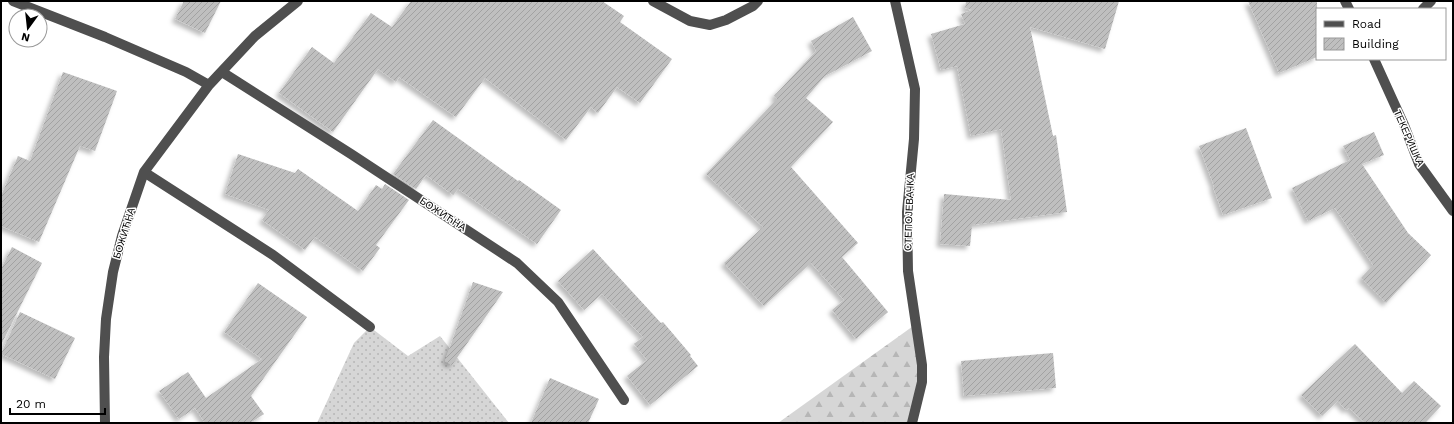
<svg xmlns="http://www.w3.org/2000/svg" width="1454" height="424" viewBox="0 0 1454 424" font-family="'Work Sans',sans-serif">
  <defs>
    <pattern id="grass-dots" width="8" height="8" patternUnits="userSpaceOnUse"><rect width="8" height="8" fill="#d6d6d6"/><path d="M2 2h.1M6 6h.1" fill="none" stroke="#b6b6b6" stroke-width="1.8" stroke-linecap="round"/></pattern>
    <pattern id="forest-firs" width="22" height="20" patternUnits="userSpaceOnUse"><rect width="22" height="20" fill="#d6d6d6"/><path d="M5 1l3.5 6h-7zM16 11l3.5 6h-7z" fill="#b6b6b6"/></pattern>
    <pattern id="building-hatch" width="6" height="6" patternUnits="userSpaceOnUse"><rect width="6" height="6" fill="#bfbfbf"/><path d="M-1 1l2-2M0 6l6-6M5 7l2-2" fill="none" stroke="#a2a2a2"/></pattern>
    <filter id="shadow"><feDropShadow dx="-3.5" dy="3.5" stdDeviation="2" flood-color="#0004"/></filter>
  </defs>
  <rect width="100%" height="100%" fill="#fff"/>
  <path fill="url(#grass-dots)" d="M370,327l38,29 32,-20 69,87h-192l37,-80z"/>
  <path fill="url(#forest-firs)" d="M916,324l6,41 -10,58h-134z"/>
  <path fill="url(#building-hatch)" filter="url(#shadow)" d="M184,1h37l-16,32 -30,-14z
    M411,1h191l22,15 -4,6 52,37 -32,44 -23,-16 -19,26 -7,-6 -25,33 -81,-62 -29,39 -57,-40 -3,5 -18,-13 -45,63 -54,-39 33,-46 22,16 37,-50 21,14z
    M966,1h153l-14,48 -75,-22 23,109 3,-1 11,77 -95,13 -2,21 -30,-2 4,-50 67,6 -10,-71 -30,7 -14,-70 -16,4 -10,-36 34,-10 -4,-10 11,-4 -7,-2z
    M1248,1h69v56l-38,16z
    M853,17l19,34 -47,25 -19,22 27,24 -42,45 67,76 -16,14 46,55 -32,27 -24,-29 12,-10 -33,-37 -47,43 -40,-43 39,-36 -57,-53 71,-75 -3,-3 42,-45 -5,-10z
    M63,72l54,19 -22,60 -15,-5 -41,96 -38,-16v-30l17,-40 12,5z
    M433,120l85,61 1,-1 42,30 -24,34 -79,-55 -5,6 -27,-20 -10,14 -23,-15z
    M1246,128l26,70 -49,17 -10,-28 1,-1 -15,-40z
    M1374,132l10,23 -22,9 46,69 23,22 -45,48 -25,-25 12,-13 -38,-57 -27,13 -16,-33 58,-28 -7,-14z
    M238,154l57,19 3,-4 60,42 18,-26 6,4 3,-5 24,16 -33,45 4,3 -17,23 -48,-34 -10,13 -43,-30 7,-10 -44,-16z
    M12,247l30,16 -41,82v-76z
    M593,249l68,74 2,-1 28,33 -1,1 8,10 -48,39 -23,-29 20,-16 -13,-16 9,-7 -41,-43 -18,16 -26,-29z
    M473,282l30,10 -51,73 -7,-4z
    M258,283l49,34 -56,79 13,18 -14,9h-45l-10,-15 -16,11 -20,-28 29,-19 18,26 56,-39 -38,-27z
    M20,312l55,26 -20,41 -54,-25z
    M1355,344l47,49 12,-12 27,25 -16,17h-60l-16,-15 -3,2 -8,-9 -16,15 -21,-21z
    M1053,353l3,35 -92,8 -3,-35z
    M550,378l49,21 -11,24h-57z"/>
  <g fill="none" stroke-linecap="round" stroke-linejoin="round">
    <path stroke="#4f4f4f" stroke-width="10" d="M13,1l92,36 81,35 23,13
      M653,1l37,20 20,4 16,-5 27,-14 5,-5
      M895,1l20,88 -1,50 -7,73 1,59 14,94v17l-10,41
      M1345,1l4,8
      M1423,9l8,-8
      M1374,59l30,66 15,39 34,47
      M222,72l129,82 166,109 41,39 66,98
      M144,172l129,83 97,72
      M105,423l-1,-66 2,-38 7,-47 9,-36 22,-64 65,-87 46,-49 43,-35"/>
  </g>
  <g text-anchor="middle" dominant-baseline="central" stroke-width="3" stroke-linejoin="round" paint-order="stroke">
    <g font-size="10" fill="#000" stroke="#fff">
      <text transform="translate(1409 138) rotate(66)">ТЕКЕРИШКА</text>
      <text transform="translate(909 212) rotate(-88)">СТЕПОЈЕВАЧКА</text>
      <text transform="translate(443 214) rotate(33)">БОЖИЋНА</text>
      <text transform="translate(124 233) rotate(-73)">БОЖИЋНА</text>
    </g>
  </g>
  <rect width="1454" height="424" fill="none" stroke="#000000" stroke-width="4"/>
  <rect x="1316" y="8" width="130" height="52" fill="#ffffff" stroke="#999999"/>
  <rect x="1324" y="21" width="20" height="6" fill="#4f4f4f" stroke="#999999"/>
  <text x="1352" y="28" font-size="12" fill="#000000">Road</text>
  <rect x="1324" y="38" width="20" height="12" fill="url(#building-hatch)" stroke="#999999"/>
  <text x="1352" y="48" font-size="12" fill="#000000">Building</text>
  <g transform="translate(28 28) rotate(195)"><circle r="19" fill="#ffffff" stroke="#999999"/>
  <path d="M0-3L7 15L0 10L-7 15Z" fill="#000000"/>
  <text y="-6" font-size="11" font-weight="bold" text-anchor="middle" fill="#000000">N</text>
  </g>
  <path d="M10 408v6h95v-6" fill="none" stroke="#000000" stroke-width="2"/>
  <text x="16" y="408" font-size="12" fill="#000000" stroke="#ffffff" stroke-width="3" paint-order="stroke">20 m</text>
</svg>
